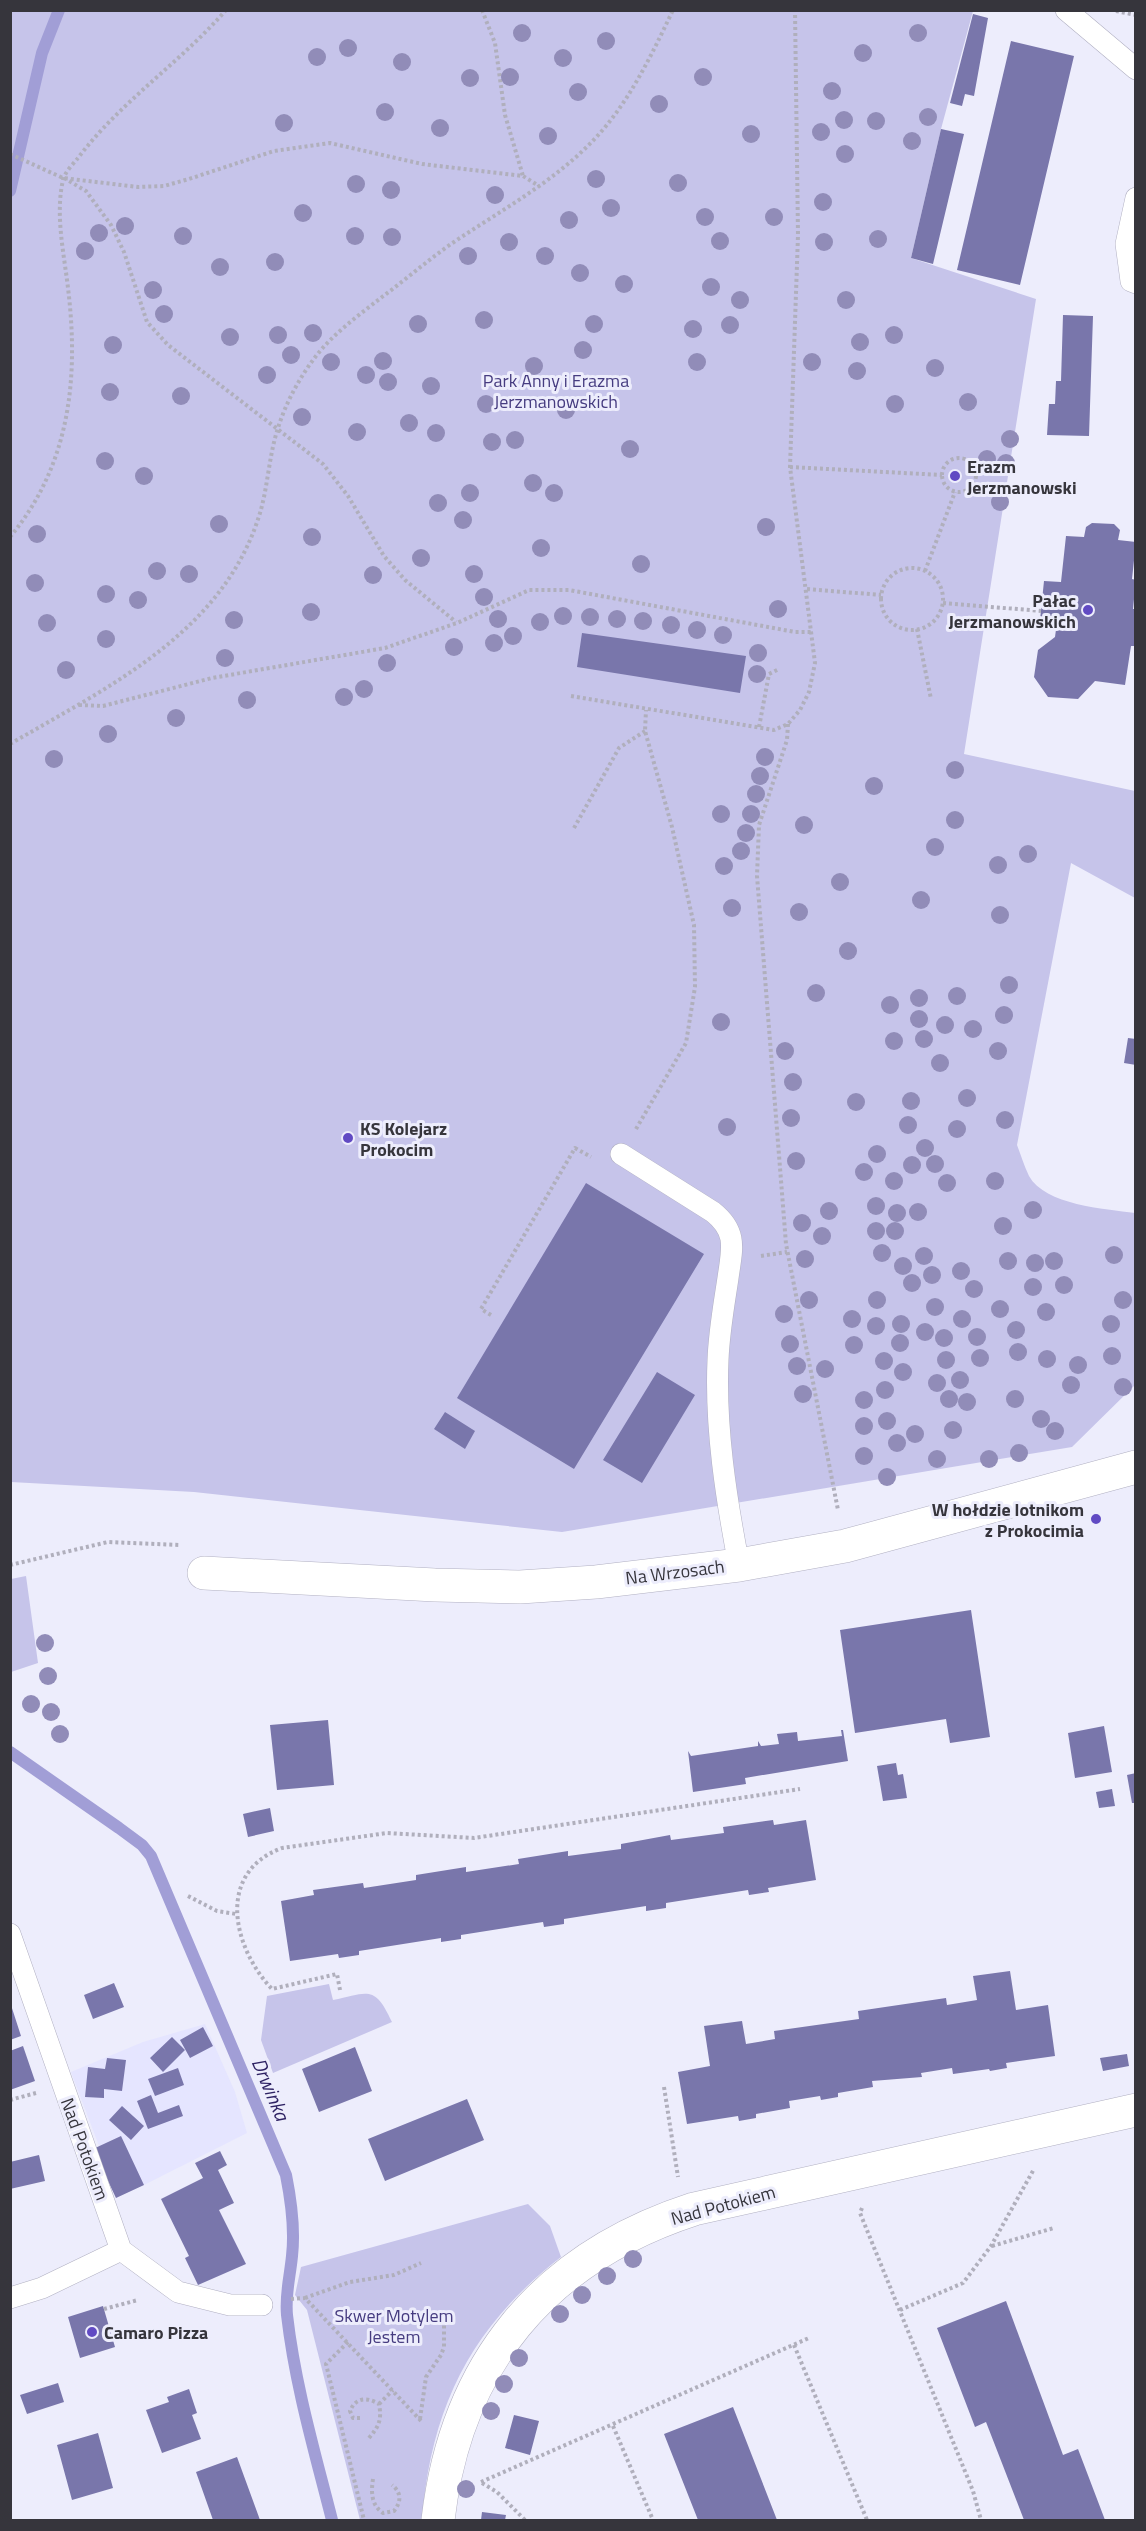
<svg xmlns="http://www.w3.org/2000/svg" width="1146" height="2531" viewBox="0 0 1146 2531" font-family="'Titillium Web',sans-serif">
  <rect width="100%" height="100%" fill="#ededfc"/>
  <path fill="#e5e5ff" d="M205,2024l30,68 12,41 -103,52 -45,-39 -28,-74 72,-30z"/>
  <path fill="#c6c4ea" d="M10,11h963l-32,118 -30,129 125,41 -72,455 171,37v107l-64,-35 -54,282c4,10 7,21 12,31 16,29 76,33 106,37v172l-63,62 -510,85 -368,-40 -183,-10z
    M26,1576l12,87 -27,9v-93z
    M329,1984l4,16c36,-8 42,-15 59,22l-119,51 -12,-33 6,-44z
    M528,2204l22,22 11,31c-90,70 -130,150 -139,263h-62l-53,-210 -12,-15 6,-28z"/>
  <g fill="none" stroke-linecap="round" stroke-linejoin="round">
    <path stroke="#a19ed6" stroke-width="12" d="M10,191l32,-138 17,-43
      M10,1752l109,76 23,17 9,11 135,319c5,25 9,55 6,81 -2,21 -7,38 -5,59 8,70 28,138 45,205"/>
  </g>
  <path fill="#7976ab" d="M973,14l15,4 -14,78 -9,-2 -3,12 -12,-3z
    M1011,41l63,15 -54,229 -63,-15z
    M941,129l23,5 -31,130 -22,-6z
    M1063,315l30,1 -4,120 -42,-1 2,-31h6l1,-23h5z
    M1092,523l22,1 6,6 -2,10 18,2 -4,37 4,1 -3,29h3v37h-5l-6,39 -30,-4 -17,18 -30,-2 -14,-20 4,-27 17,-13 2,-15 -17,-2 4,-39 17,1 5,-46 18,1 2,-10z
    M582,633l164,23 -6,37 -163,-26z
    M1128,1038l8,1v26l-12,-2z
    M586,1183l118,71 -130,215 -117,-71z
    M657,1372l38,23 -53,88 -39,-23z
    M445,1412l30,19 -10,18 -31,-20z
    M971,1610l19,127 -40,6 -4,-24 -91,14 -15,-103z
    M328,1720l6,65 -57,5 -7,-65z
    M1104,1726l8,46 -37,6 -7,-45z
    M841,1730h2l5,31 -103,17 1,6 -53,8 -5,-41 3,5 67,-10v-5l3,5 18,-2 -2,-10 20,-2 1,9 44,-5z
    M896,1763l2,12 5,-1 4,24 -24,3 -6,-35z
    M1136,1773v30h-4l-5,-28z
    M1112,1789l3,17 -16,2 -3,-16z
    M270,1808l4,23 -26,6 -5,-23z
    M773,1820l1,5 32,-5 10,60 -48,8 1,4 -20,3 -1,-5 -82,13v5l-20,3v-5l-82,13v5l-20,3 -1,-5 -82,13v4l-20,3v-4l-82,13v4l-20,3 -1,-4 -48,7 -9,-60 33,-6 -1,-5 50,-7 1,5 52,-8v-5l50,-8v5l53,-8 -1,-5 50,-8v5l53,-7v-5l49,-9 1,5 53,-7 -1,-6z
    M1010,1971l6,39 32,-5 7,51 -49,7 1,5 -17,3 -1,-2 -36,5 -1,-6 -31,5 1,4 -50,4 1,6 -35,6v4l-17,3 -1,-4 -31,5 1,7 -34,6v4l-17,3 -1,-5 -51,8 -9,-52 32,-6 -6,-40 38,-5 4,23 29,-5 -1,-8 85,-12 -1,-8 88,-13 1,7 30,-5 -4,-24z
    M114,1983l10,24 -31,12 -9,-24z
    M10,2002l11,34 -11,4z
    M203,2027l10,19 -23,12 -10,-18z
    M172,2037l13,13 -22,22 -13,-14z
    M23,2046l12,35 -25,9v-39z
    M355,2047l17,44 -53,21 -17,-43z
    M1127,2054l2,12 -26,5 -3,-13z
    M107,2058l19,2 -4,31 -18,-2v9l-19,-1 3,-30 17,2z
    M178,2068l6,17 -29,11 -7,-17z
    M151,2095l7,18 21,-8 4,11 -35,13 -11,-28z
    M467,2099l17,41 -99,41 -17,-42z
    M122,2106l22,20 -13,14 -22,-20z
    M121,2136l23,49 -28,13 -23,-49z
    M220,2151l7,14 -9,5 16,33 -15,7 27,54 -48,21 -13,-27 4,-2 -28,-57 42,-21 -8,-15z
    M39,2155l6,26 -35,8v-27z
    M1006,2301l57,154 15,-6 27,71h-81l-38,-98 -11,5 -38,-99z
    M103,2306l12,41 -35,11 -12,-41z
    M58,2383l6,19 -37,12 -7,-19z
    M189,2389l8,24 -5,2 9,24 -39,14 -16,-43 23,-8 -2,-5z
    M733,2407l44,113h-79l-34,-86z
    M514,2415l25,6 -9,34 -25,-7z
    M98,2433l15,55 -41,12 -15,-55z
    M237,2457l23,63h-47l-17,-48z
    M482,2512l24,3 -1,5h-24z"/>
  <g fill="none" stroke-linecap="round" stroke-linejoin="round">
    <defs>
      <path id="lane" d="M1066,10l70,59
        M1136,198l-10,46 5,37 5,2
        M621,1154l92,58c25,20 19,37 15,66 -4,27 -9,54 -10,82 -3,67 8,138 21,205
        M10,1934l111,316 -79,38 -32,10
        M121,2250l57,42 52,13h32"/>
      <path id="street" d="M204,1573l231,12 85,2 76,-5 143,-17 106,-19 291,-79
        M438,2520c18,-156 105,-262 256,-311l442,-99"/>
    </defs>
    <use href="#lane" stroke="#b1b0c2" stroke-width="22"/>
    <use href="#street" stroke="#b1b0c2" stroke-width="34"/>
    <path stroke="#b0afbc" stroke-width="4" stroke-dasharray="3 3" stroke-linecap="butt" d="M482,10l13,33 10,72 18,61
      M1116,11l20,4
      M10,154l53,24 75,9 26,-1 25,-7 85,-28 56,-8 92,21 101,12 16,10
      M64,178l22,13 25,34 13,27 23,70 21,23 155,119 25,32 36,60 21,24 51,42
      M942 475a17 17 0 1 1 34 0a17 17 0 1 1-34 0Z
      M790,467l152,8
      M10,537c60,-72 69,-159 58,-249 -4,-35 -13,-73 -5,-108 2,-8 10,-16 15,-22 42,-56 102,-95 148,-148
      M881 599a31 31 0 1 1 62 0a31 31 0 1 1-62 0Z
      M925,571l30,-79
      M807,589l74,6
      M943,603l98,8
      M917,629l14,70
      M571,696l203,34 14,-6 12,-14 9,-18 6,-29 -25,-196 8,-232 -3,-225
      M79,705l24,1 109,-28 173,-30 72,-25 72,-33h40l226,42h18
      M788,724l-1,16 -28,85 -2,51 29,368 52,266
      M759,727l10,-53 10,-5
      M10,744c100,-58 214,-112 250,-231 8,-27 9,-58 18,-85 8,-26 22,-51 38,-72 18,-23 43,-41 66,-59 23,-17 45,-36 69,-53 53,-36 113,-67 155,-118 28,-34 48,-76 67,-116
      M574,828l45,-80 26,-17
      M636,1129l50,-86 9,-56 -1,-62 -22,-98 -27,-96 1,-21
      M761,1256l26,-4
      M491,1315l-10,-6 94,-161 16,9
      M10,1565l98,-23 73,3
      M188,1896l29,15 19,3
      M340,1990l-3,-16 -65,15c-39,-41 -57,-116 10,-141l105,-15 87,5 326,-49
      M664,2087l14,90
      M10,2100l26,-7
      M862,2208l-2,5 113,278 8,29
      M992,2246l62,-18
      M305,2298l45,-16 44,-7 27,-12
      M291,2299l14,-1 118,125
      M104,2309l34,-9
      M900,2310l63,-27 28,-37 43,-77
      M348,2342l-22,22 38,156
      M794,2345l73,175
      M379,2404l14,-14
      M360,2418h-7l-3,-7c6,-14 17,-14 29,-7 3,16 0,22 -10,34
      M420,2419l6,-42 15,-22 3,-8v-26
      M613,2426l40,94
      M373,2479c-2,13 -2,26 10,34l11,-2c7,-9 8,-18 -2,-26
      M481,2482l328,-144
      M482,2483l15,9 28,28"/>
    <use href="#lane" stroke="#fff" stroke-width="21"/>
    <use href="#street" stroke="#fff" stroke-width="33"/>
  </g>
  <g fill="#918cb8">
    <circle cx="522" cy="33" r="9"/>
    <circle cx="918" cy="33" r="9"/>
    <circle cx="606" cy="41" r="9"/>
    <circle cx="348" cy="48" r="9"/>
    <circle cx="863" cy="53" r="9"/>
    <circle cx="317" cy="57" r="9"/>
    <circle cx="563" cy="58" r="9"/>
    <circle cx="402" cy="62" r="9"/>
    <circle cx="510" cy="77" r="9"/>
    <circle cx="703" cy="77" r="9"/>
    <circle cx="470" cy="78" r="9"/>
    <circle cx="832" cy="91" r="9"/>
    <circle cx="578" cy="92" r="9"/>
    <circle cx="659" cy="104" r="9"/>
    <circle cx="385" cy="112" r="9"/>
    <circle cx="928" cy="117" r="9"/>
    <circle cx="844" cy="120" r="9"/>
    <circle cx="876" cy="121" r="9"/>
    <circle cx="284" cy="123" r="9"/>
    <circle cx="440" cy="128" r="9"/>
    <circle cx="821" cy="132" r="9"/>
    <circle cx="751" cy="134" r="9"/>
    <circle cx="548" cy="136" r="9"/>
    <circle cx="912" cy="141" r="9"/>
    <circle cx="845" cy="154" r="9"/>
    <circle cx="596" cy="179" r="9"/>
    <circle cx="678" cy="183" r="9"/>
    <circle cx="356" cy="184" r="9"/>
    <circle cx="391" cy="190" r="9"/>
    <circle cx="495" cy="195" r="9"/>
    <circle cx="823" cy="202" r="9"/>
    <circle cx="611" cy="208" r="9"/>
    <circle cx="303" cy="213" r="9"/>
    <circle cx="705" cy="217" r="9"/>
    <circle cx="774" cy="217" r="9"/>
    <circle cx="569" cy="220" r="9"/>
    <circle cx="125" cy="226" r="9"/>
    <circle cx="99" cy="233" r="9"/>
    <circle cx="183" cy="236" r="9"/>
    <circle cx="355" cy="236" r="9"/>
    <circle cx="392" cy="237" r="9"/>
    <circle cx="878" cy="239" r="9"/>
    <circle cx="720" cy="241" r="9"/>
    <circle cx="509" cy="242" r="9"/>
    <circle cx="824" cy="242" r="9"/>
    <circle cx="85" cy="251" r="9"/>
    <circle cx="468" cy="256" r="9"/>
    <circle cx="545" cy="256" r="9"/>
    <circle cx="275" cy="262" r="9"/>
    <circle cx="220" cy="267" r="9"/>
    <circle cx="580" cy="273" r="9"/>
    <circle cx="624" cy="284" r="9"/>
    <circle cx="711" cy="287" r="9"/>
    <circle cx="153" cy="290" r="9"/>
    <circle cx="740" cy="300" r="9"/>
    <circle cx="846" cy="300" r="9"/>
    <circle cx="164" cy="314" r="9"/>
    <circle cx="484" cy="320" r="9"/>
    <circle cx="418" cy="324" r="9"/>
    <circle cx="594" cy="324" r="9"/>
    <circle cx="730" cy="325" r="9"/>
    <circle cx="693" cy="329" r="9"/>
    <circle cx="313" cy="333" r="9"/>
    <circle cx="278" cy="335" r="9"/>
    <circle cx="894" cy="335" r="9"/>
    <circle cx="230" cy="337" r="9"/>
    <circle cx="860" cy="342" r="9"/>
    <circle cx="113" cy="345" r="9"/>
    <circle cx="583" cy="350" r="9"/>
    <circle cx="291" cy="355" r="9"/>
    <circle cx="383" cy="361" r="9"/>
    <circle cx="331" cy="362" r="9"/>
    <circle cx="697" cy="362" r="9"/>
    <circle cx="812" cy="362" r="9"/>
    <circle cx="534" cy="366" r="9"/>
    <circle cx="935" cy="368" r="9"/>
    <circle cx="857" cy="371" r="9"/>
    <circle cx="267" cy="375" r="9"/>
    <circle cx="366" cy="375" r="9"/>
    <circle cx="388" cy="382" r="9"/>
    <circle cx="431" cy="386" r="9"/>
    <circle cx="110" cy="392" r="9"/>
    <circle cx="181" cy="396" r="9"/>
    <circle cx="968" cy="402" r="9"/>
    <circle cx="486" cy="404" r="9"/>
    <circle cx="895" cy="404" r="9"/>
    <circle cx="566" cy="410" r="9"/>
    <circle cx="302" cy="417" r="9"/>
    <circle cx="409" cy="423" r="9"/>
    <circle cx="357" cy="432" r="9"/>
    <circle cx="436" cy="433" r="9"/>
    <circle cx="1010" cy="439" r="9"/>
    <circle cx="515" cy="440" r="9"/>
    <circle cx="492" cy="442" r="9"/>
    <circle cx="630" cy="449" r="9"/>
    <circle cx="987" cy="459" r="9"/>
    <circle cx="105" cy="461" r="9"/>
    <circle cx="1006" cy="463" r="9"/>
    <circle cx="144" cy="476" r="9"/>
    <circle cx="533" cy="483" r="9"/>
    <circle cx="470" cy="493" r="9"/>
    <circle cx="554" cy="493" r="9"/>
    <circle cx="1000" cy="502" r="9"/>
    <circle cx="438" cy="503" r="9"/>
    <circle cx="463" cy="520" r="9"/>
    <circle cx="219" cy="524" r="9"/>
    <circle cx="766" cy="527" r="9"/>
    <circle cx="37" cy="534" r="9"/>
    <circle cx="312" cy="537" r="9"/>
    <circle cx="541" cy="548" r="9"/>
    <circle cx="421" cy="558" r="9"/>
    <circle cx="641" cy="564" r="9"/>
    <circle cx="157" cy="571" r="9"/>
    <circle cx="189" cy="574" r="9"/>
    <circle cx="474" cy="574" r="9"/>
    <circle cx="373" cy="575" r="9"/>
    <circle cx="35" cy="583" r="9"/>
    <circle cx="106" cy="594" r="9"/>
    <circle cx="484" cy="597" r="9"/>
    <circle cx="138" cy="600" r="9"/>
    <circle cx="778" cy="609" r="9"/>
    <circle cx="311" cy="612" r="9"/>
    <circle cx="563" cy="616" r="9"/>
    <circle cx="590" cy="617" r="9"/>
    <circle cx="498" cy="619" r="9"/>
    <circle cx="617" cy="619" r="9"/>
    <circle cx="234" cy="620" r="9"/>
    <circle cx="643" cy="621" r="9"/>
    <circle cx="540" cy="622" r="9"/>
    <circle cx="47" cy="623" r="9"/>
    <circle cx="671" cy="625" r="9"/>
    <circle cx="697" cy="630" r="9"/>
    <circle cx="723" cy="635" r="9"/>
    <circle cx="513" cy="636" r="9"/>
    <circle cx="106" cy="639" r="9"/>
    <circle cx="494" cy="643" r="9"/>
    <circle cx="454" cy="647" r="9"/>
    <circle cx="758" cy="653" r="9"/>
    <circle cx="225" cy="658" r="9"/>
    <circle cx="387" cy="663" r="9"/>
    <circle cx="66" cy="670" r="9"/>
    <circle cx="757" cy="674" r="9"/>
    <circle cx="364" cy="689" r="9"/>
    <circle cx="344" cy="697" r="9"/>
    <circle cx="247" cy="700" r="9"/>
    <circle cx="176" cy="718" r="9"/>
    <circle cx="108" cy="734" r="9"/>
    <circle cx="765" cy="757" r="9"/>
    <circle cx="54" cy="759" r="9"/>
    <circle cx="955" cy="770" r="9"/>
    <circle cx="760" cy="776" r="9"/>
    <circle cx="874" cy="786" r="9"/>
    <circle cx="756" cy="794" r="9"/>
    <circle cx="721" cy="814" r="9"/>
    <circle cx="751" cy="814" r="9"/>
    <circle cx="955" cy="820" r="9"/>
    <circle cx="804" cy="825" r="9"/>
    <circle cx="746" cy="833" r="9"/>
    <circle cx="935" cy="847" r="9"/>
    <circle cx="741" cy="851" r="9"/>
    <circle cx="1028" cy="854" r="9"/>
    <circle cx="998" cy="865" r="9"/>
    <circle cx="724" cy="866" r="9"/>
    <circle cx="840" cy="882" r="9"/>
    <circle cx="921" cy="900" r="9"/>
    <circle cx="732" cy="908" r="9"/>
    <circle cx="799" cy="912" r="9"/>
    <circle cx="1000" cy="915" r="9"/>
    <circle cx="848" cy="951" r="9"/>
    <circle cx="1009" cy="985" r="9"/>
    <circle cx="816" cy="993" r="9"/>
    <circle cx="957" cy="996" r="9"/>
    <circle cx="919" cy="998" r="9"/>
    <circle cx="890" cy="1005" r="9"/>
    <circle cx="1004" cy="1015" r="9"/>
    <circle cx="919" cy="1019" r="9"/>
    <circle cx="721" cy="1022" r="9"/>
    <circle cx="945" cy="1025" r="9"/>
    <circle cx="973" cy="1029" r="9"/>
    <circle cx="924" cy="1039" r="9"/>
    <circle cx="894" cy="1041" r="9"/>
    <circle cx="785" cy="1051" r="9"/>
    <circle cx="998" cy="1051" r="9"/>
    <circle cx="940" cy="1063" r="9"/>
    <circle cx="793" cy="1082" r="9"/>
    <circle cx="967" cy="1098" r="9"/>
    <circle cx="911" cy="1101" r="9"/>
    <circle cx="856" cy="1102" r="9"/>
    <circle cx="791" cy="1118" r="9"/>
    <circle cx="1005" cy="1120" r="9"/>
    <circle cx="908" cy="1125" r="9"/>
    <circle cx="727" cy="1127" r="9"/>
    <circle cx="957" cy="1129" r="9"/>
    <circle cx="925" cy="1148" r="9"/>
    <circle cx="877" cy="1154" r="9"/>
    <circle cx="796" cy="1161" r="9"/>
    <circle cx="935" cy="1164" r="9"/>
    <circle cx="912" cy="1165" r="9"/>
    <circle cx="864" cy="1172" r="9"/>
    <circle cx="894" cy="1181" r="9"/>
    <circle cx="995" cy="1181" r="9"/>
    <circle cx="947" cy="1183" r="9"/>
    <circle cx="876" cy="1206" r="9"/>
    <circle cx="1033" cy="1210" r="9"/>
    <circle cx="829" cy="1211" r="9"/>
    <circle cx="918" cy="1212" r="9"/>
    <circle cx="897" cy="1213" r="9"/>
    <circle cx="802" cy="1223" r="9"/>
    <circle cx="1003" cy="1226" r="9"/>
    <circle cx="876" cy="1231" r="9"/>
    <circle cx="895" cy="1231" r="9"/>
    <circle cx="822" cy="1236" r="9"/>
    <circle cx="882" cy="1253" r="9"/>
    <circle cx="1114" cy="1255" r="9"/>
    <circle cx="924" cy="1256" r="9"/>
    <circle cx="805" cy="1259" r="9"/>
    <circle cx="1008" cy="1261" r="9"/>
    <circle cx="1054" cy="1261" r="9"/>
    <circle cx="1035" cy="1263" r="9"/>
    <circle cx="903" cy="1266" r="9"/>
    <circle cx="961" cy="1271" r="9"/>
    <circle cx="932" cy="1275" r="9"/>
    <circle cx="912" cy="1283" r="9"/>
    <circle cx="1064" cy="1285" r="9"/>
    <circle cx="1033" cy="1287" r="9"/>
    <circle cx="974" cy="1289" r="9"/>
    <circle cx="809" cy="1300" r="9"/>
    <circle cx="877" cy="1300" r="9"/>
    <circle cx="1123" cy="1300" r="9"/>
    <circle cx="935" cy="1307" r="9"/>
    <circle cx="1000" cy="1309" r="9"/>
    <circle cx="1046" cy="1312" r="9"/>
    <circle cx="784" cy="1314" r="9"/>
    <circle cx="852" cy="1319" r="9"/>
    <circle cx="962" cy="1319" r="9"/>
    <circle cx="901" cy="1324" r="9"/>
    <circle cx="1111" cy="1324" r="9"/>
    <circle cx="876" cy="1326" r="9"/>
    <circle cx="1016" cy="1330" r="9"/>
    <circle cx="925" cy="1332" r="9"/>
    <circle cx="977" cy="1337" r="9"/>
    <circle cx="944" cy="1338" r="9"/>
    <circle cx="900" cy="1343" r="9"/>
    <circle cx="790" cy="1344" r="9"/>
    <circle cx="854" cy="1345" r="9"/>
    <circle cx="1018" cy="1352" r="9"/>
    <circle cx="1112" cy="1356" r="9"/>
    <circle cx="980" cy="1358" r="9"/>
    <circle cx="1047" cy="1359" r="9"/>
    <circle cx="946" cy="1360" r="9"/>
    <circle cx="884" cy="1361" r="9"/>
    <circle cx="1078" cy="1365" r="9"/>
    <circle cx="797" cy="1366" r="9"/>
    <circle cx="825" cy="1369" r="9"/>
    <circle cx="903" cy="1372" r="9"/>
    <circle cx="960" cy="1380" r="9"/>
    <circle cx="937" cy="1383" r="9"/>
    <circle cx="1071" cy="1385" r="9"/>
    <circle cx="1123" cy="1387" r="9"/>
    <circle cx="885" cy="1390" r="9"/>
    <circle cx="803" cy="1394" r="9"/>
    <circle cx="949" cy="1399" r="9"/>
    <circle cx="1015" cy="1399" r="9"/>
    <circle cx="864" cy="1400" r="9"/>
    <circle cx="967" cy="1402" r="9"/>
    <circle cx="1041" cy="1419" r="9"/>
    <circle cx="887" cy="1421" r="9"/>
    <circle cx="864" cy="1426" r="9"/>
    <circle cx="953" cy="1430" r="9"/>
    <circle cx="1055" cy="1431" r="9"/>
    <circle cx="915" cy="1434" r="9"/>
    <circle cx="897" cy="1443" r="9"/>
    <circle cx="1019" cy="1453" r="9"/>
    <circle cx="864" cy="1456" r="9"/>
    <circle cx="937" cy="1459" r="9"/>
    <circle cx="989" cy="1459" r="9"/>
    <circle cx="887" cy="1477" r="9"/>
    <circle cx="45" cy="1643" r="9"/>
    <circle cx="48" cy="1676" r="9"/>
    <circle cx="31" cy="1704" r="9"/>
    <circle cx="51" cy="1712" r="9"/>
    <circle cx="60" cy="1734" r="9"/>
    <circle cx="633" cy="2259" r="9"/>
    <circle cx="607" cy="2276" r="9"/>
    <circle cx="582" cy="2295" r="9"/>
    <circle cx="560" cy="2314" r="9"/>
    <circle cx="519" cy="2358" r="9"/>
    <circle cx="504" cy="2384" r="9"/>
    <circle cx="491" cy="2411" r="9"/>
    <circle cx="466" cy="2489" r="9"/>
  </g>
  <g fill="#614ac3" stroke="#ededfc" stroke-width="2">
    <circle cx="955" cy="476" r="6"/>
    <circle cx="1088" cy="610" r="6"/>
    <circle cx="348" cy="1138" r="6"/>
    <circle cx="1096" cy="1519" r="6"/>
    <circle cx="92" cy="2332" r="6"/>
  </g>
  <g text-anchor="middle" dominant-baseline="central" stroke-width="6" stroke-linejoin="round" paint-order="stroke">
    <g font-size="18" fill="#463c80" stroke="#ededfc">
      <text x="556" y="380">Park Anny i Erazma<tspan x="556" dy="21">Jerzmanowskich</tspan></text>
      <text x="394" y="2315">Skwer Motylem<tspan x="394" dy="21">Jestem</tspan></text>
    </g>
    <g font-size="18" font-weight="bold" fill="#36353c" stroke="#ededfc" text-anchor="start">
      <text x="967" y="466">Erazm<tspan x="967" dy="21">Jerzmanowski</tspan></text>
      <text x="1076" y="600" text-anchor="end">Pałac<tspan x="1076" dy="21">Jerzmanowskich</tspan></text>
      <text x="360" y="1128">KS Kolejarz<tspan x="360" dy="21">Prokocim</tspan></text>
      <text x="1084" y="1509" text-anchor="end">W hołdzie lotnikom<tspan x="1084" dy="21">z Prokocimia</tspan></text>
      <text x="104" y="2332">Camaro Pizza</text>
    </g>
    <g font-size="18" fill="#36353c" stroke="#ededfc">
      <text transform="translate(675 1572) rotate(-7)">Na Wrzosach</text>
      <text transform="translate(85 2149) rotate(70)">Nad Potokiem</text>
      <text transform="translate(723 2205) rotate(-15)">Nad Potokiem</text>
    </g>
    <g font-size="20" font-style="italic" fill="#2e2263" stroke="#ededfc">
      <text transform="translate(271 2089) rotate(67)">Drwinka</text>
    </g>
  </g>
  <rect width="1146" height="2531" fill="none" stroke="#36353c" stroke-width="24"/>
</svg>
